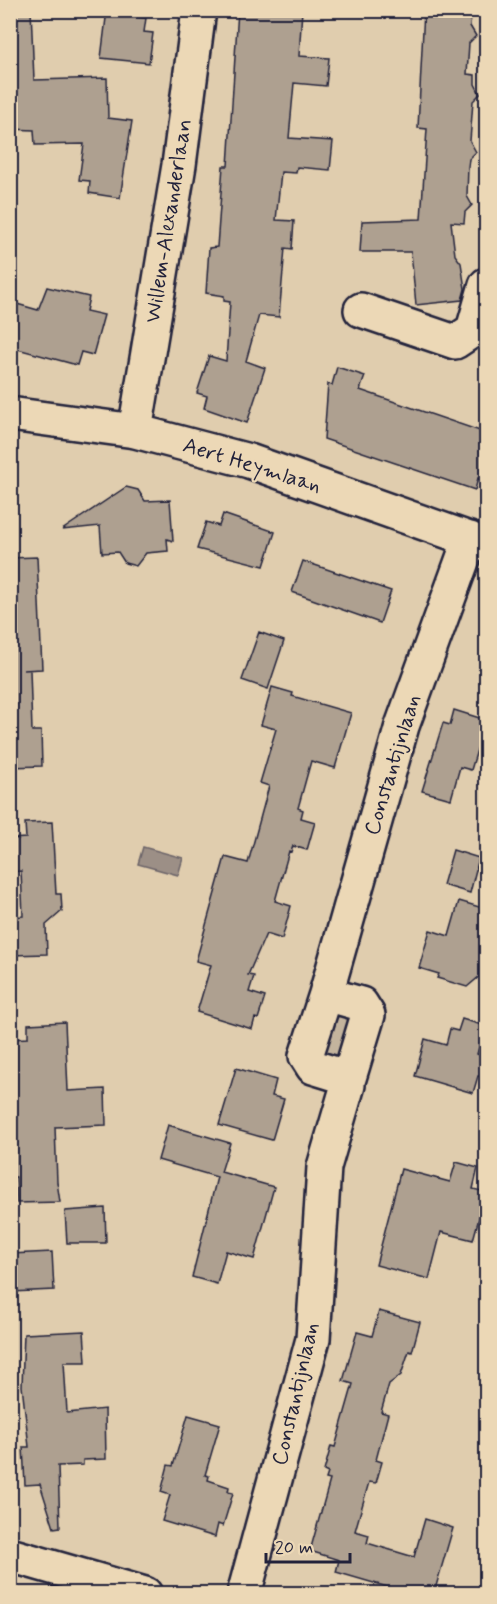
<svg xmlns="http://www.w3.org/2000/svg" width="497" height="1604" viewBox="0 0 497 1604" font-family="Mynerve,sans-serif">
  <rect width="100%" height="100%" fill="#e0cdae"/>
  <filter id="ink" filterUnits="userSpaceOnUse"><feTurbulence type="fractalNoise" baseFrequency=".0167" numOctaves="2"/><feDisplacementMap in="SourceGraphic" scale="12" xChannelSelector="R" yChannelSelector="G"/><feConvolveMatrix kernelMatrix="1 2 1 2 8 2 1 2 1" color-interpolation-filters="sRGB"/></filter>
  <g filter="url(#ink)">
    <path fill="#c4b49d" stroke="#736b6c" stroke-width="1.5" d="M342,1011l11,8 -11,42 -23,-8 10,-35z"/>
    <path fill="#9c8f86" stroke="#6b6368" stroke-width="1.5" d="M143,847l40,11 -5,17 -40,-11z"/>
    <path fill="#aea090" stroke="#22223b" stroke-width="1.5" d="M10,10h21l3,70 73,-2 1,40 24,3 -12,77 -31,-5 1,-12 -11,-1 5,-36 -49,1 -1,-15 -24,-1z
      M107,10h31l-1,7 9,1 -2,14 9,1 -4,30 -48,-5z
      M238,10h64l-3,46 30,2 -3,28 -32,-3 -5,55 44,3 -3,29 -33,-3 -1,6 -15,-1 -5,48 18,1 -2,28 -7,-1 -6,69 -20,-2 -13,46 19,7 -18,55 -43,-15 3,-12 -10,-3 12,-37 17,5 4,-59 -6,-1v-5l-18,-3 3,-45 8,-1 6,-81h5z
      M424,10h25l-1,5 23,2 -1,9 6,10 -7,7 -2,31 8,1v9l5,10 -7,7 -3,40 6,11 -7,7 -1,8 -1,29 5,9 -7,7 -1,11 -13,-1 4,33 6,8 4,26 -3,11 -46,5 -5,-53h-51l2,-31 59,-2 6,-90 -9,-1z
      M47,287l42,10 -3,14 18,4 -11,40 -12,-3 -4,13 -67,-18v-45l28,8z
      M337,367l28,9 -5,14 126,43v48l-8,-3 -3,12 -151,-51 4,-55 4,1z
      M126,487l12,3 7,11 25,-1 3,41 -6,-2 1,12 -22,2 -10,13 -11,-3 -7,-11 -16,1 -2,-27 -38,4z
      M223,514l52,18 -11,34 -67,-17 9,-27 13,4z
      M37,557l5,112 -19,1h7l2,61h9l1,35 -32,1v-209z
      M303,561l88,30 -11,32 -88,-31z
      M259,632l25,9 -16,48 -26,-9z
      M272,687l21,6 -1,3 59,17 -16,55 -24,-7 -13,47 5,2 -2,8 14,4 -8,28 -14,-4 -2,6 -2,-1 -14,50 16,5 -9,33 -16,-5 -18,41 6,1 -5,16 16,5 -7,22 -3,-1 -3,11 -55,-17 14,-47 -15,-4 29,-104 23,6 21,-77 -9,-3 16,-54 -15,-4z
      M454,710l32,10 -15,50 -11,-3 -9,32 -29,-8 21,-68 7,2z
      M52,822l4,72h5l1,17 -16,14 1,29 -37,1v-38l13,-1 -2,-45 -11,1v-33l16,-1 -1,-15z
      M453,850l26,8 -9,35 -27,-8z
      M459,901l27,8v46l-5,20 -14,12 -30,-9 2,-4 -20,-6 11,-38 19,6z
      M462,1019l23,7 -8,28 9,3v20l-8,-1 -5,17 -58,-17 10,-37 21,6 4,-16 8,2z
      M65,1022l3,69 37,-2 1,36 -51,2 2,55 3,20 -43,1 -1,-26h-4l-2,-18v-26l5,-1 -5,-93 18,-1v-14z
      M236,1068l40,12 -4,16 12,3 -12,41 -53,-15z
      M168,1125l62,18 -9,29 53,15 -20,72 -28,-8 -9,33 -25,-7 25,-100 -59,-17z
      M456,1162l22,6 -5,21 13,3 -13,48 -32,-8 -12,47 -53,-14 25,-96 49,13z
      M105,1208l1,35h-39l-2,-32z
      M52,1252l2,38 -43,2 -1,-38z
      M379,1311l41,11 -8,30 -3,-1 -8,24 -12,9 -8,28 7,2 -12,46 6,2 -6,21 -7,-1 -14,49 14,4 -2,8 47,14 11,-38 28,9 -19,65h-26l-72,-21 3,-12 -29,-9 20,-71 -4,-1 2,-6 -4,-2 7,-25 4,1 18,-63 -10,-3 14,-49 15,4z
      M84,1331l2,31h-22l3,51 38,-4 1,50 -23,1v5l-25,1 2,61 -6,1 -14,-44 -15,1 -2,-38h6l-7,-61 2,-52z
      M188,1415l32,9 -15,51 4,1 -1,4 21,7 -1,5 5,1 -10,33 -5,-2 -3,13 -53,-16 8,-26 -9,-3 7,-27 5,1z"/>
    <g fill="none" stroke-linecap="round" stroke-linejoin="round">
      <defs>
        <path id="minor" d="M361,310l94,32 18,-12 13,-45
          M10,414l125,17 114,30 237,84
          M135,431l44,-266 20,-155
          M326,994l-20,62 7,11 36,11 19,-63 -7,-11 -35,-10 76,-268 68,-187
          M10,1555l135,39
          M244,1594l69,-255 11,-172 24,-82"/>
      </defs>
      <use href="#minor" stroke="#22223b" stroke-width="38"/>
      <path stroke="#22223b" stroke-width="4" stroke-dasharray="4.5 4.5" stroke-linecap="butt" d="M480,1594l6,-22"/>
      <use href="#minor" stroke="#ecd8b6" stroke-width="33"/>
    </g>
  </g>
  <g text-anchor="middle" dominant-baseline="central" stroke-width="4.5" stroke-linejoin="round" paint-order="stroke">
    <g font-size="22" fill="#22223b" stroke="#ecd8b6">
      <text transform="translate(169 221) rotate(-81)">Willem-Alexanderlaan</text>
      <text transform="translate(252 466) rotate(17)">Aert Heymlaan</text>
      <text transform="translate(393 765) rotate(-73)">Constantijnlaan</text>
      <text transform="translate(296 1394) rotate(-77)">Constantijnlaan</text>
    </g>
  </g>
  <rect width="497" height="1604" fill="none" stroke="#ecd8b6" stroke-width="36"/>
  <rect x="18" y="18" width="461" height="1568" fill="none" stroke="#22223b" stroke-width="2" filter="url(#ink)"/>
  <path d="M266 1553v9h84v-9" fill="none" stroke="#22223b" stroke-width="3"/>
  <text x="275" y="1553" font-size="18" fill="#22223b" stroke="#ecd8b6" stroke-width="4.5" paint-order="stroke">20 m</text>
</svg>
